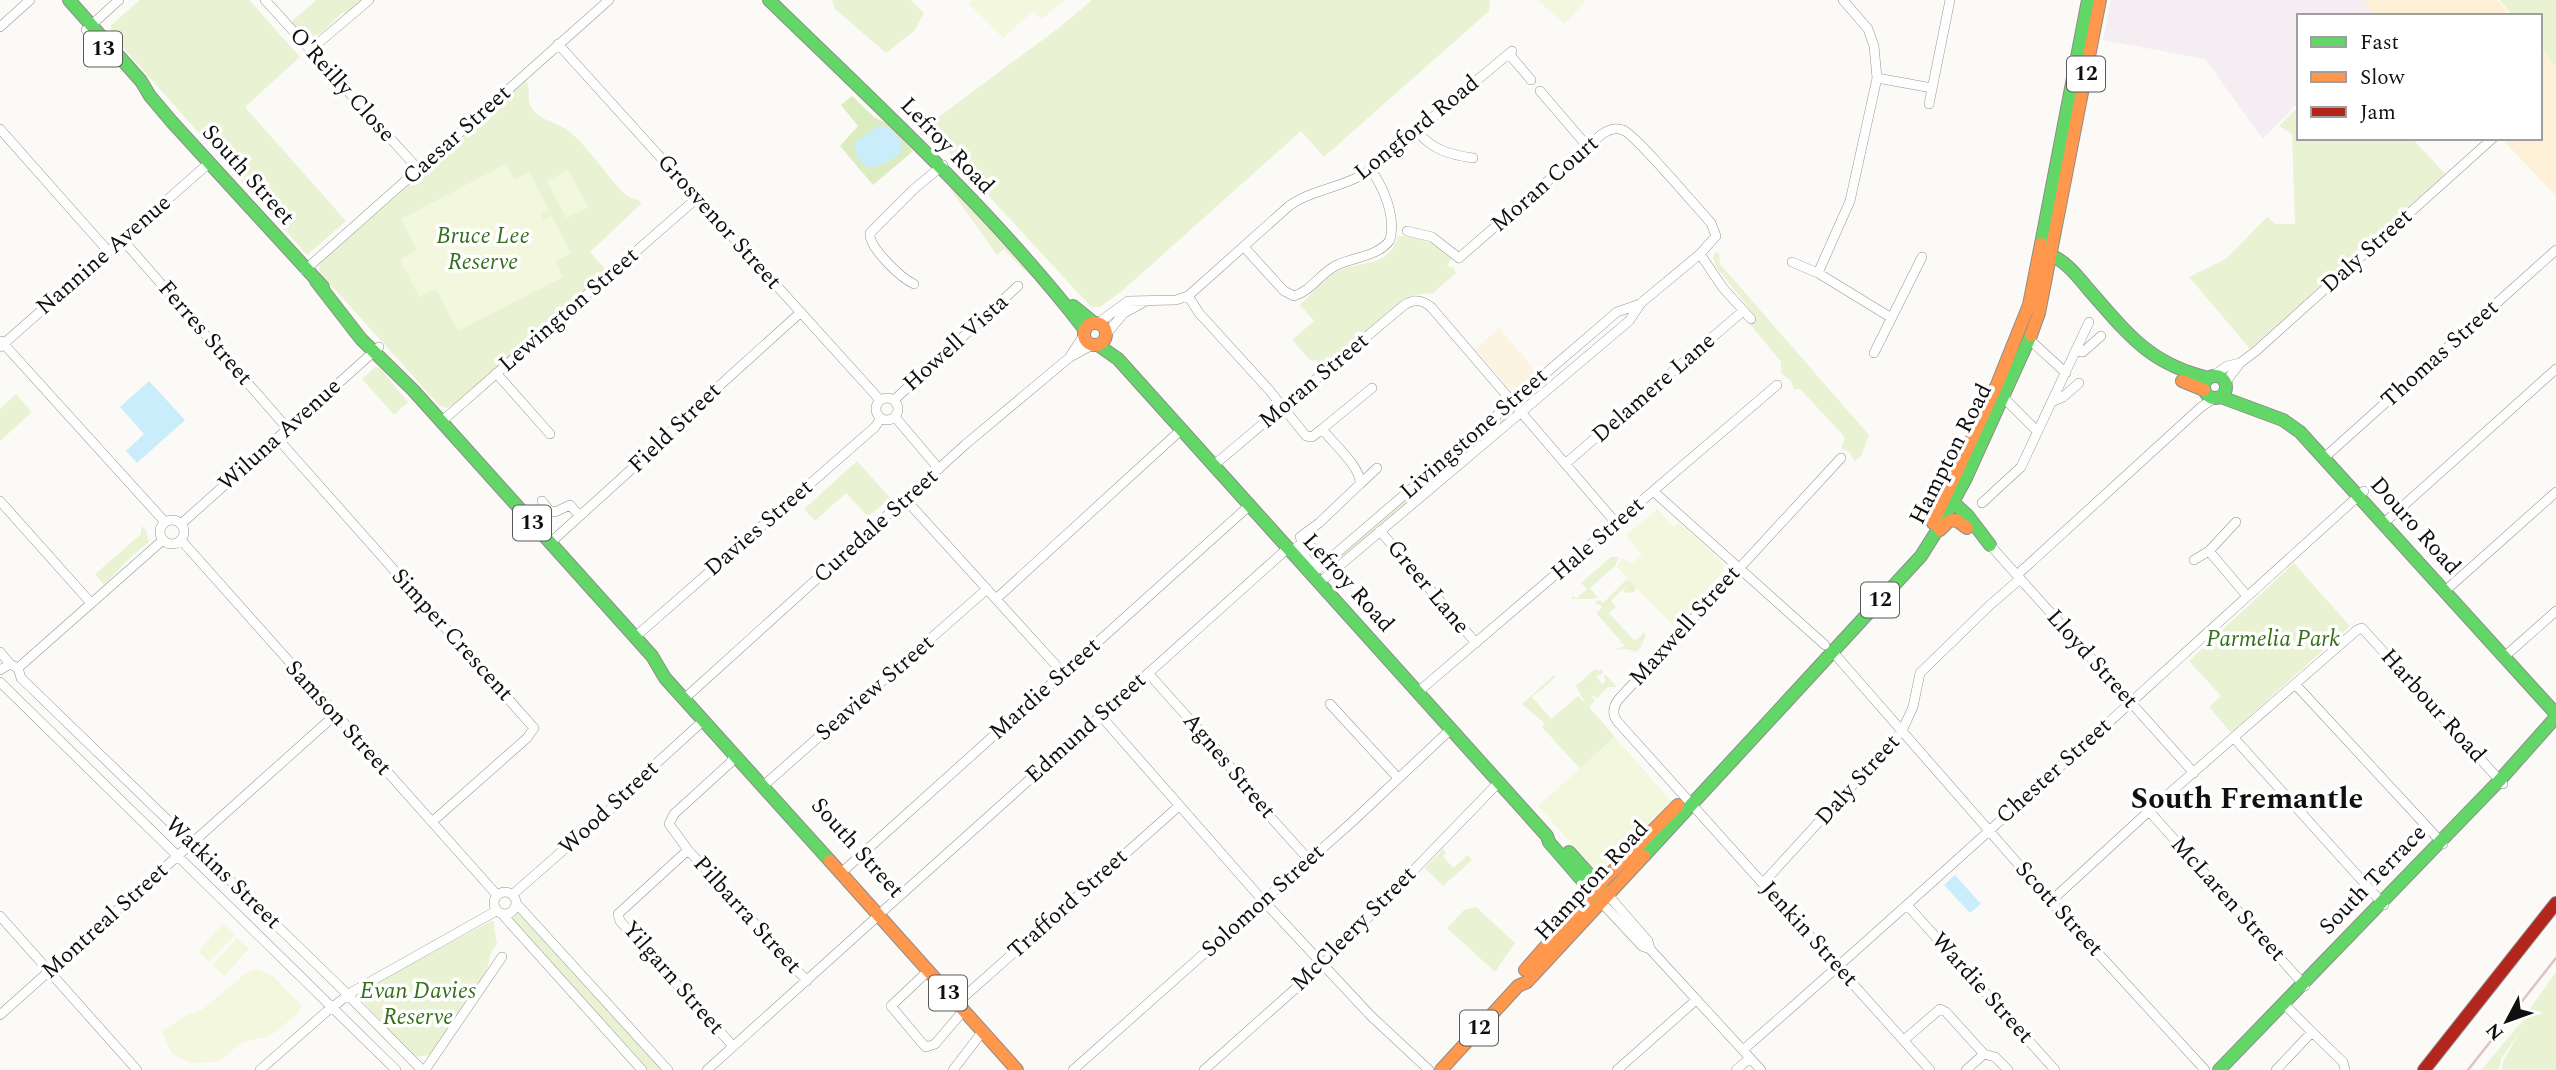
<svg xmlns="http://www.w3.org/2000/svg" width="2556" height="1070" viewBox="0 0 2556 1070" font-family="Spectral,serif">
  <rect width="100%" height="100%" fill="#fcfaf6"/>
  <path fill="#f4eef2" d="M2111,0h253l10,16h-75v86l-36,37 -58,-80 -102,-19z"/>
  <path fill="#faf4e1" d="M1499,328l38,44 -20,18 -9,-3 -33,-38z"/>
  <path fill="#e9f3d4" d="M140,0h109l51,57 -55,50 101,114 -39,34 -196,-221v-9z
    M316,0h45l-14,15 -4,-3c-23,20 -27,38 -53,11z
    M832,0h79l13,13 -10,18 -28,22 -51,-44z
    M1092,0h398l-1,11 -165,146 -23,-26 -179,160 -22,16h-9l-166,-180 135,-100z
    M2499,0h57v67l-16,-19v-32h-27z
    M526,80c6,9 -1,20 7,30 9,11 26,13 37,22 21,18 35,42 54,61 6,6 13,5 18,10l-52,49 17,19 -151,132 -9,5 -7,-2 -120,-133 -1,-7 4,-6z
    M2299,106v32h113l33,36 -195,175 -61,-72 37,-18 41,-42 9,7h19l-3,-90 -13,-8z
    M953,186l91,101 -21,-18 -19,-20 -7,6 -47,-66z
    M1398,236c23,1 37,7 54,22l-5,8 7,2 2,5 -23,20 -18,2 -11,4 -84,71 -3,-10 -6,1 -19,-21 22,-19 -14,-16c12,-11 24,-27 38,-34 24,-11 51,-3 60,-35z
    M1716,252l3,2 1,10 149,171 -8,21 -6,5 -6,-9 -8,-4 4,-9 -2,-4 -43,-46h-6l-3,-8 -10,-8v-11l-31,-38 7,-6 -41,-51 -3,-10z
    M375,367l5,1 28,34 -14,13 -32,-36z
    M16,394l16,18 -32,29v-32z
    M1510,410l2,3 -2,3 -184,156 -3,-2z
    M857,461l33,37 -22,19 -22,-24 -31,28 -11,-12z
    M141,526l5,4 3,12 -17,14 -28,29 -9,-11 46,-40z
    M1611,557h8l-4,9 -25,22 7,9 -4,2h-21l1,-4 3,4 11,-10 -6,-6z
    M2294,563l56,63 -119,107 -22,-26 12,-11 -32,-35z
    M1627,579l10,9 -4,4 -8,1 -2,-2 7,-8 -19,17 5,7 -7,6 24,26 3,1 7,-6 -1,-3 4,4 -4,9 -9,-3 9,4 -5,7 -10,-3 -13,1 11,-4 -29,-33 7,-6 -9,-5 6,-2 3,3z
    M1595,669l3,2 3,-2 3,4 -8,3 6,8 4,-4 -3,-3 3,-2 11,12h-9l-11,11 -7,-4 5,7 -6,6 26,30 -35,32 -38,-42 3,-3 -23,-20 32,-29 2,2 -24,20 19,22 27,-23 8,8 -10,-18z
    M1443,849l3,4 -3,3 10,12 15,-13 4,5 -29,26 -18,-18z
    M1476,907l39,36 -20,29 -48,-44 17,-18z
    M518,908l145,162h-16l-138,-153 5,-1z
    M493,920l4,24 -6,8 -5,21 -56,82 -15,2 -49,-52 -5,-9 4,-7z
    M2556,972v98h-55l3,-11 18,-30 -21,30 -2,11h-18l43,-51 2,1 -1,-4z"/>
  <path fill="#dbecc1" d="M852,96l22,21 14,7 25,27 -40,34 -33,-39 18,-20 -17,-21z"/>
  <path fill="#fef0d6" d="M2364,0h133l14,16h-137z
    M2540,49l16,18v129l-55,-58h39z"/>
  <path fill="#f3f7de" d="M973,0h93l-25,19 -8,-8 -30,27 -34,-34z
    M1537,0h49l-21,24z
    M506,164l8,16 15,-8 20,38 -8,4 2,5 8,-4 20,38 -16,8 8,16 -105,54 -22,-42 -17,8 -19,-37 17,-10 -16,-31z
    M568,170l20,37 -22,11 -19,-37z
    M1657,509l17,18 5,-5 44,41v9l-50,54 -56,-59 5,-9 10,5 10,-8 -16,-20z
    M1615,737l56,64 -71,69 -6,-2 -56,-62z
    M223,924l12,11 -26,27 -11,-11z
    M237,938l12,11 -25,27 -12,-11z
    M258,969l15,7 29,30 -7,10 -25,20 -28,6 -23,20 -30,1 -18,-10 -9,-22 26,-17 15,-5 43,-36z"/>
  <path fill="#c9edfa" d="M878,126l10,1 14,15 -1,11 -12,8 -17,7 -12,-6 -5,-12 1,-8z
    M149,381l36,39 -48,43 -11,-12 18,-17 -24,-27z
    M1955,875l26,29 -11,9 -26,-28z"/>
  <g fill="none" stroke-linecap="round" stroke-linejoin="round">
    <defs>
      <path id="street" d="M265,0l154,170
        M0,27l30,-27
        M86,30l33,-30
        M558,44l322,356
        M310,50l59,-50
        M1509,54l22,26
        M1877,78l55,10
        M1540,91l48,56
        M1929,104l21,-104
        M0,129l108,122
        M1417,131c15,19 34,24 56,27
        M122,239l165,189
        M1244,247l40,44 10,5c17,-5 26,-22 41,-30 17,-9 43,-9 55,-26 6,-23 -6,-52 -19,-70
        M1700,254l23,34 28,31
        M1792,262l26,11 72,44
        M305,270l304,-270
        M1818,273l32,-72 27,-123 -3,-32 -6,-17 -25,-29
        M914,284c-13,-6 -46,-37 -44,-51l44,-44 29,-24
        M1188,296l11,17 71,78 36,45 6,1 10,-8
        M1098,323l30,-22 48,-1 12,-4 101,-90c22,-16 54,-19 77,-33l146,-122
        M1107,333l17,-20 20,-11
        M2030,340l36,33
        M1,341l164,181
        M0,347l209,-184
        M2076,351l7,1 18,-16
        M1874,353l48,-96
        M1071,355l13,-20
        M496,373l54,61
        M2213,376l14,-10 13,-3
        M2225,383l15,-20 16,-12 237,-213
        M2004,398l33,33
        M876 409a11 11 0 1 1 22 0a11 11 0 1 1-22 0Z
        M894,400l124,-114
        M2052,402l11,-5 16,-14
        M895,417l44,52
        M441,422l256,-224
        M277,438l257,290 -7,10 -95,84
        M2325,457l231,-207
        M1841,458l-223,242c-5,7 -6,14 -1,21l313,349
        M1565,464l178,-153
        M1214,465l189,-159c10,-7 18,-7 28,1l185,216
        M1360,484l17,-16
        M1653,491l172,154
        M906,500l157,173
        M0,501l91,102
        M542,501l8,10 5,1 15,-7 10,11
        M1982,503l39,-36 68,-145
        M160 532a12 12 0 1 1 24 0a12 12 0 1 1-24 0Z
        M2384,523l172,-154
        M181,524l198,-177
        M1380,531l96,112
        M1300,537l19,-14 41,-39c2,-16 -28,-42 -38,-55l50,-41
        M181,540l316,355
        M550,543l107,-97 31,-32 113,-102
        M1990,545l204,228
        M1313,548l-10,-6 -6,5 13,16 11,3
        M2209,551l38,45
        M2194,560l15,-9 27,-29
        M1312,574l305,-262 23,-8
        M2017,575l184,-168 14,-9
        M1319,583l310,-262 12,-18 59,-49 16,-18 -5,-13c-14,-15 -75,-88 -88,-93 -8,-3 -14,0 -21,4l-143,124 -27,-21 -25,-6
        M2445,591l111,-99
        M996,599l186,-170
        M635,637l240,-210 6,-9
        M1832,651l222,254 151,165
        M0,652l10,12 8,4 3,10 316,306 85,86
        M2504,657l52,-46
        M18,668l145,-128
        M0,670l10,-6
        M1148,673l78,87 13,22 70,78
        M0,682l396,388
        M2295,684l148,160
        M1418,692l359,-307
        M684,699l282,-255 104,-87 22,-12
        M1330,704l68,74
        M1100,715l158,180 113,121 58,54
        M2234,738l150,167
        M735,755l-5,8 -56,51 -5,10 19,26 119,131
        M763,786l224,-197
        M2149,811l156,175
        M688,850l-70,64 2,7 23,26 90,99
        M841,873l409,-368
        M1764,882l138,-151 11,-24 7,-34 70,-68 30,-26
        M494 903a11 11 0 1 1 22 0a11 11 0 1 1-22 0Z
        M512,895l103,-90c5,-12 16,-13 22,-24l67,-61
        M1608,895l40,46 2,8 111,121
        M2051,901l98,-90 208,-181 5,-2 141,156
        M1601,902l41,44 8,3
        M516,903l152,167
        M1908,906l147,164
        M884,910l404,-362
        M502,914l140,156
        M0,916l137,154
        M928,971l-37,35 31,37 4,4 9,-3 29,-34
        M957,1003l222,-197
        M0,1015l335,-300
        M2312,1032l31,30 2,8
        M1904,1040l36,-31 6,3 38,42 -18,16
        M1743,1050c210,-183 414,-373 621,-559
        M1984,1054l11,3 13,13
        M260,1070l66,-58 26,-20 144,-81
        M425,1070l77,-113
        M707,1070l172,-155
        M953,1070l30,-39
        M1073,1070l279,-248 99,-93
        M1204,1070l119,-106 176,-182
        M1617,1070l79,-70
        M1736,1070l14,-12
        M2276,1070l36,-38 -25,-25"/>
      <path id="fast" d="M69,0l72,81 9,15 22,26 151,165
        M769,0c109,106 223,210 316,330
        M2041,244l47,-244
        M2044,252c20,7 32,22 45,38 39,44 60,74 120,88
        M316,281l45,58 52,51 222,247 17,19 13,22 165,183
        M1073,306l21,17
        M1098,345l20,14 429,477 2,6 50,58
        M2204 387a11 11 0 1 1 22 0a11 11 0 1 1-22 0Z
        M2221,397l62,23 17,12 256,282
        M1947,506l7,-3 14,13 22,29
        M1569,852l35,39
        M1644,856l277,-300 19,-30 25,-46 66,-145
        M2219,1070l280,-289 57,-64"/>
      <path id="slow" d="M1084 334a11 11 0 1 1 22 0a11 11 0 1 1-22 0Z
        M2031,335l8,-22 61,-313
        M2182,381l22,9
        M1933,523l63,-136 33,-82 12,-61
        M1940,530l9,-9 7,-1 11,8
        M830,861l187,209
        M1525,970l80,-91 73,-74
        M1441,1070l77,-84 9,-4 117,-126"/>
      <path id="jam" d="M2424,1070l132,-167"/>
    </defs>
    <use href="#street" stroke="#969594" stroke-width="10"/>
    <use href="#fast" stroke="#8d8c8a" stroke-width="14"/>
    <use href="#slow" stroke="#8d8c8a" stroke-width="14"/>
    <use href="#jam" stroke="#8d8c8a" stroke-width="14"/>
    <use href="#street" stroke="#fffefe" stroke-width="9"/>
    <use href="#fast" stroke="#63d668" stroke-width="12"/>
    <use href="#slow" stroke="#ff974d" stroke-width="12"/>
    <use href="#jam" stroke="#b3261e" stroke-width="12"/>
    <path stroke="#dac4c7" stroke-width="2.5" d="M2468,1070l88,-112"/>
  </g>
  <g text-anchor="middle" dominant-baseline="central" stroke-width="7" stroke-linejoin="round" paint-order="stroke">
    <g fill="#fff" stroke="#585858" stroke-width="2">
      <rect x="84" y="31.5" width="38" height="35" rx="5"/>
      <rect x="2067" y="56.5" width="38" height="35" rx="5"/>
      <rect x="513" y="505.5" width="38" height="35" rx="5"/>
      <rect x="1861" y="582.5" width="38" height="35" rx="5"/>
      <rect x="929" y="975.5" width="38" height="35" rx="5"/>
      <rect x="1460" y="1010.5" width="38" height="35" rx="5"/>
    </g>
    <g font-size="21" font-weight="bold" fill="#101010">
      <text x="103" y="49">13</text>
      <text x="2086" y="74">12</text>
      <text x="532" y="523">13</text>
      <text x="1880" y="600">12</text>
      <text x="948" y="993">13</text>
      <text x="1479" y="1028">12</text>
    </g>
    <g font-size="23" fill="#101010" stroke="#fff">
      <text transform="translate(342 85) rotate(48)">O'Reilly Close</text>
      <text transform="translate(1417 128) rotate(-39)">Longford Road</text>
      <text transform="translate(457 135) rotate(-42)">Caesar Street</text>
      <text transform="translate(947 146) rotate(46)">Lefroy Road</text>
      <text transform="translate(248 175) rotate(48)">South Street</text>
      <text transform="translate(1545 184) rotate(-41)">Moran Court</text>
      <text transform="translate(719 222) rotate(48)">Grosvenor Street</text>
      <text transform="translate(2367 251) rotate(-42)">Daly Street</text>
      <text transform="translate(104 255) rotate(-41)">Nannine Avenue</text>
      <text transform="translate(569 310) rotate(-41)">Lewington Street</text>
      <text transform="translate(205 333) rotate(49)">Ferres Street</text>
      <text transform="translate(956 343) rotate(-42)">Howell Vista</text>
      <text transform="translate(2440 354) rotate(-42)">Thomas Street</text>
      <text transform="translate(1314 381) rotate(-40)">Moran Street</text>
      <text transform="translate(1654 388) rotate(-41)">Delamere Lane</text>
      <text transform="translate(675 428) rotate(-44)">Field Street</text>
      <text transform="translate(1474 434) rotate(-41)">Livingstone Street</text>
      <text transform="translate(280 435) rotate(-42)">Wiluna Avenue</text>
      <text transform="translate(1951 454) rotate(-63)">Hampton Road</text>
      <text transform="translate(876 526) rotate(-42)">Curedale Street</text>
      <text transform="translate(2415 526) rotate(48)">Douro Road</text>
      <text transform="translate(759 528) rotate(-41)">Davies Street</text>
      <text transform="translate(1598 539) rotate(-41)">Hale Street</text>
      <text transform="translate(1348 583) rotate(48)">Lefroy Road</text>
      <text transform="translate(1428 587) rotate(50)">Greer Lane</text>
      <text transform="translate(1685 626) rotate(-48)">Maxwell Street</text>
      <text transform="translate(452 635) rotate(48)">Simper Crescent</text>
      <text transform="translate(2092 659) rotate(48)">Lloyd Street</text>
      <text transform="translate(875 688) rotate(-41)">Seaview Street</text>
      <text transform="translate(1045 689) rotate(-42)">Mardie Street</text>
      <text transform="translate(2433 706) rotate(48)">Harbour Road</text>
      <text transform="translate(338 718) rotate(48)">Samson Street</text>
      <text transform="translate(1086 728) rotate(-42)">Edmund Street</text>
      <text transform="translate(1229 766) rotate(50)">Agnes Street</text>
      <text transform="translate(2054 771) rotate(-42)">Chester Street</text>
      <text transform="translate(1858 780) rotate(-48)">Daly Street</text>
      <text transform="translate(609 808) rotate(-43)">Wood Street</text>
      <text transform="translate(857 848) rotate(48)">South Street</text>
      <text transform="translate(223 873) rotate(44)">Watkins Street</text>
      <text transform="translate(2373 880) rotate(-46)">South Terrace</text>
      <text transform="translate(1592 881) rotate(-47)">Hampton Road</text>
      <text transform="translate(2228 899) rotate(48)">McLaren Street</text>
      <text transform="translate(1263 901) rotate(-42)">Solomon Street</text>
      <text transform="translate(1068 904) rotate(-42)">Trafford Street</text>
      <text transform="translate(2059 909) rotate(48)">Scott Street</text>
      <text transform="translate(747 915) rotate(48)">Pilbarra Street</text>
      <text transform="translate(105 921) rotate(-42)">Montreal Street</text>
      <text transform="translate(1354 929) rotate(-45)">McCleery Street</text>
      <text transform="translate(1809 934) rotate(48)">Jenkin Street</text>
      <text transform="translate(673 978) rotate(49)">Yilgarn Street</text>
      <text transform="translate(1982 988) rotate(48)">Wardie Street</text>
    </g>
    <g font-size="23" font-style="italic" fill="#356f19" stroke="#fff">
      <text x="483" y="236">Bruce Lee<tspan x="483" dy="26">Reserve</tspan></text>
      <text x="2273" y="639">Parmelia Park</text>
      <text x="418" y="991">Evan Davies<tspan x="418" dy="26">Reserve</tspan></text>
    </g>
    <g font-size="30" font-weight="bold" fill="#101010" stroke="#fff">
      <text x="2247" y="799">South Fremantle</text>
    </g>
  </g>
  <rect x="2297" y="14" width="245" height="126" fill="#ffffff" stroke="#9f9f9f" stroke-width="2"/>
  <rect x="2311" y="37" width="35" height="10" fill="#63d668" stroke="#9f9f9f" stroke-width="2"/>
  <text x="2360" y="49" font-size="21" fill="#101010">Fast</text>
  <rect x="2311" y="72" width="35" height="10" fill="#ff974d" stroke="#9f9f9f" stroke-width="2"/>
  <text x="2360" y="84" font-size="21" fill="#101010">Slow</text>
  <rect x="2311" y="107" width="35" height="10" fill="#b3261e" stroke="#9f9f9f" stroke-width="2"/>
  <text x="2360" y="119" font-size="21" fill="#101010">Jam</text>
  <g transform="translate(2507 1021) rotate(229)" stroke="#ffffff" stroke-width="5" paint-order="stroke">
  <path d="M0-5L12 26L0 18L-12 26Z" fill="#101010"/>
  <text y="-10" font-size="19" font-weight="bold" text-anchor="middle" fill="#101010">N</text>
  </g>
</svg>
